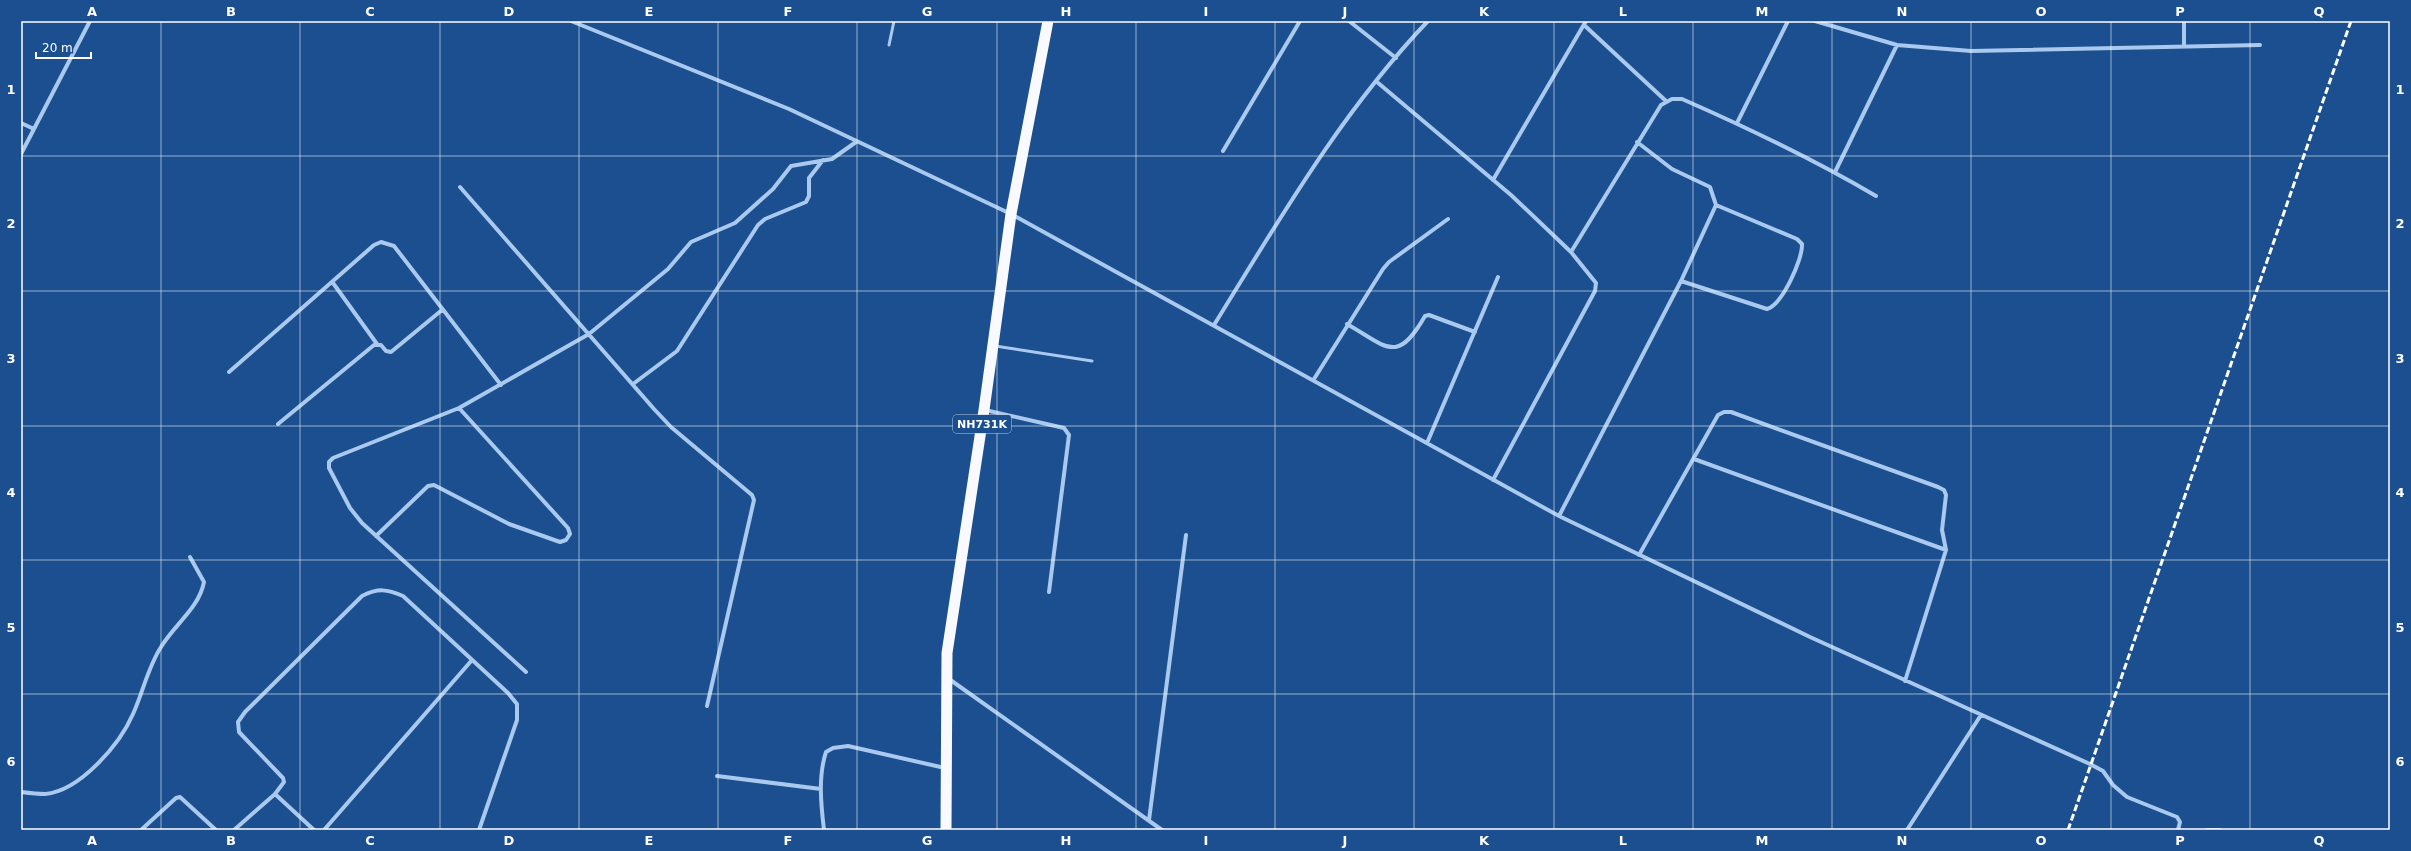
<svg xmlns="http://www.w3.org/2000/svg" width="2411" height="851" viewBox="0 0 2411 851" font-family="'DejaVu Sans',sans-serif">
  <rect width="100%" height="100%" fill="#1b4f8f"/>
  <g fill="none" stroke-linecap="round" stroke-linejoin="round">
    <path stroke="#a9c9ee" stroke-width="3" d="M889,45l5,-24
      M995,346l97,15"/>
    <path stroke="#a9c9ee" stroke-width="4" d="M571,21l218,88 222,105 548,302 251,121 280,127 13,7 10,14 14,12 50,20 3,5 -2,8
      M1349,21l47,37
      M1815,21l82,24 74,6 289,-6
      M2184,21v26
      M1584,25l82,76
      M1377,82l134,113 60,57 25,31 -1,8 -102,189
      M21,123l13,6
      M1737,123l51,-102
      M1223,151l77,-130
      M21,154l69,-133
      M1835,172l62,-127
      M1493,180l93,-159
      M460,187l194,222 17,18 81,68 2,5 -47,206
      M1571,252l90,-147 11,-6h10c66,29 131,60 194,97
      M1681,281l86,28c15,-4 36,-50 35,-65l-5,-5 -81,-34
      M333,283l44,61
      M1347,324c40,23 50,41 78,-8l4,-1 46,17
      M1214,325c65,-105 128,-214 214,-304
      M229,372l145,-127 7,-3 13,4 107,139
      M1314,379l69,-110 6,-7 59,-43
      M633,384l44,-33 81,-126 7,-6 41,-17 3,-6v-18l14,-18
      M985,410l79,18 5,7 -20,157
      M278,424l96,-79h7l5,6 5,1 51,-42
      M1427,443l71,-166
      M1694,459l252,91
      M1559,516l122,-235 35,-76 -6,-18 -38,-18 -35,-27
      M376,536l52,-50 6,-1 75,39 51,18 6,-2 4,-6 -2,-6 -109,-120
      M1639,555l79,-140 6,-3h7l207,75 6,3 2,5 -4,35 4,20 -41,131
      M526,672l-164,-149 -12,-15 -21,-40v-6l4,-4 126,-50 130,-74 79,-65 23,-27 44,-19 38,-34 18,-23 41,-7 24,-17
      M949,679l213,151
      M717,776l104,13
      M21,792c8,1 17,2 24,2 35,-3 75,-50 88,-80 10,-22 15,-47 28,-67 14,-23 38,-39 43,-65l-14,-25
      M275,794l9,-12 -1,-4 -44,-46 -1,-10 7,-10 117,-116c16,-8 25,-7 41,0l105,97 9,11v16l-38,110
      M1149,820l37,-285
      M141,830l35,-32 4,-1 36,33
      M234,830l41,-36 39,36
      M324,830l148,-170
      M824,830c-3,-25 -6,-54 2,-78l7,-4 15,-2 97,22
      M1907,830l74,-115
      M2207,830h13"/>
    <path stroke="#f8faff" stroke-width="11" d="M946,830l1,-177 37,-243 27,-196 37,-193"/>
    <path stroke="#fff" stroke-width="3" stroke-dasharray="7 3" stroke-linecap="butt" d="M2068,830l283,-809"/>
  </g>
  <path fill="none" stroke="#fff" stroke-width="1" stroke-opacity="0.55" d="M161,21v809M300,21v809M440,21v809M579,21v809M718,21v809M857,21v809M997,21v809M1136,21v809M1275,21v809M1414,21v809M1554,21v809M1693,21v809M1832,21v809M1971,21v809M2111,21v809M2250,21v809M21,156h2369M21,291h2369M21,426h2369M21,560h2369M21,694h2369"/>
  <g text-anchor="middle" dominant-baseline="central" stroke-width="4" stroke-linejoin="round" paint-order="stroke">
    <rect fill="#1b4f8f" stroke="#bbcadd" stroke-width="1" x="953" y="415" width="58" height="18" rx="3"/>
    <g font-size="11" font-weight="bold" fill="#fff">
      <text x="982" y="424">NH731K</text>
    </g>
  </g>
  <rect width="2411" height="851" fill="none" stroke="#1b4f8f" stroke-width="44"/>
  <path d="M36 52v6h55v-6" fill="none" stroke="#ffffff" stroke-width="2"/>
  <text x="42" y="52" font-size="12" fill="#ffffff" stroke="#1b4f8f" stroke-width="3" paint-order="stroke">20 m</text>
  <rect x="22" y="22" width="2367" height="807" fill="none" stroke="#fff" stroke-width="1.5"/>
  <g font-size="13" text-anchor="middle" font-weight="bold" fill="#fff">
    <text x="92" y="16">A</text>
    <text x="231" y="16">B</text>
    <text x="370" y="16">C</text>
    <text x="509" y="16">D</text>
    <text x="649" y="16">E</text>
    <text x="788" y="16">F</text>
    <text x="927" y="16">G</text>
    <text x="1066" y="16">H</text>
    <text x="1206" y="16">I</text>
    <text x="1345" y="16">J</text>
    <text x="1484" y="16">K</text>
    <text x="1623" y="16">L</text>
    <text x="1762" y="16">M</text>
    <text x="1902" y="16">N</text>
    <text x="2041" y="16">O</text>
    <text x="2180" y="16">P</text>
    <text x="2319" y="16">Q</text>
    <text x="11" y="94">1</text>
    <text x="2400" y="94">1</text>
    <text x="11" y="228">2</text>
    <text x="2400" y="228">2</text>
    <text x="11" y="363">3</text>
    <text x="2400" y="363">3</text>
    <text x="11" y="497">4</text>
    <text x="2400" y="497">4</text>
    <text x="11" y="632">5</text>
    <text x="2400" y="632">5</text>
    <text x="11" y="766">6</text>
    <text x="2400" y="766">6</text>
    <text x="92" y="845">A</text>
    <text x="231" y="845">B</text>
    <text x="370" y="845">C</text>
    <text x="509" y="845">D</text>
    <text x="649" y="845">E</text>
    <text x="788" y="845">F</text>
    <text x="927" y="845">G</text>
    <text x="1066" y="845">H</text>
    <text x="1206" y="845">I</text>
    <text x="1345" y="845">J</text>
    <text x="1484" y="845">K</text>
    <text x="1623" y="845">L</text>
    <text x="1762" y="845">M</text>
    <text x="1902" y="845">N</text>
    <text x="2041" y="845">O</text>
    <text x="2180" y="845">P</text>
    <text x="2319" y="845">Q</text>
  </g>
</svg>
